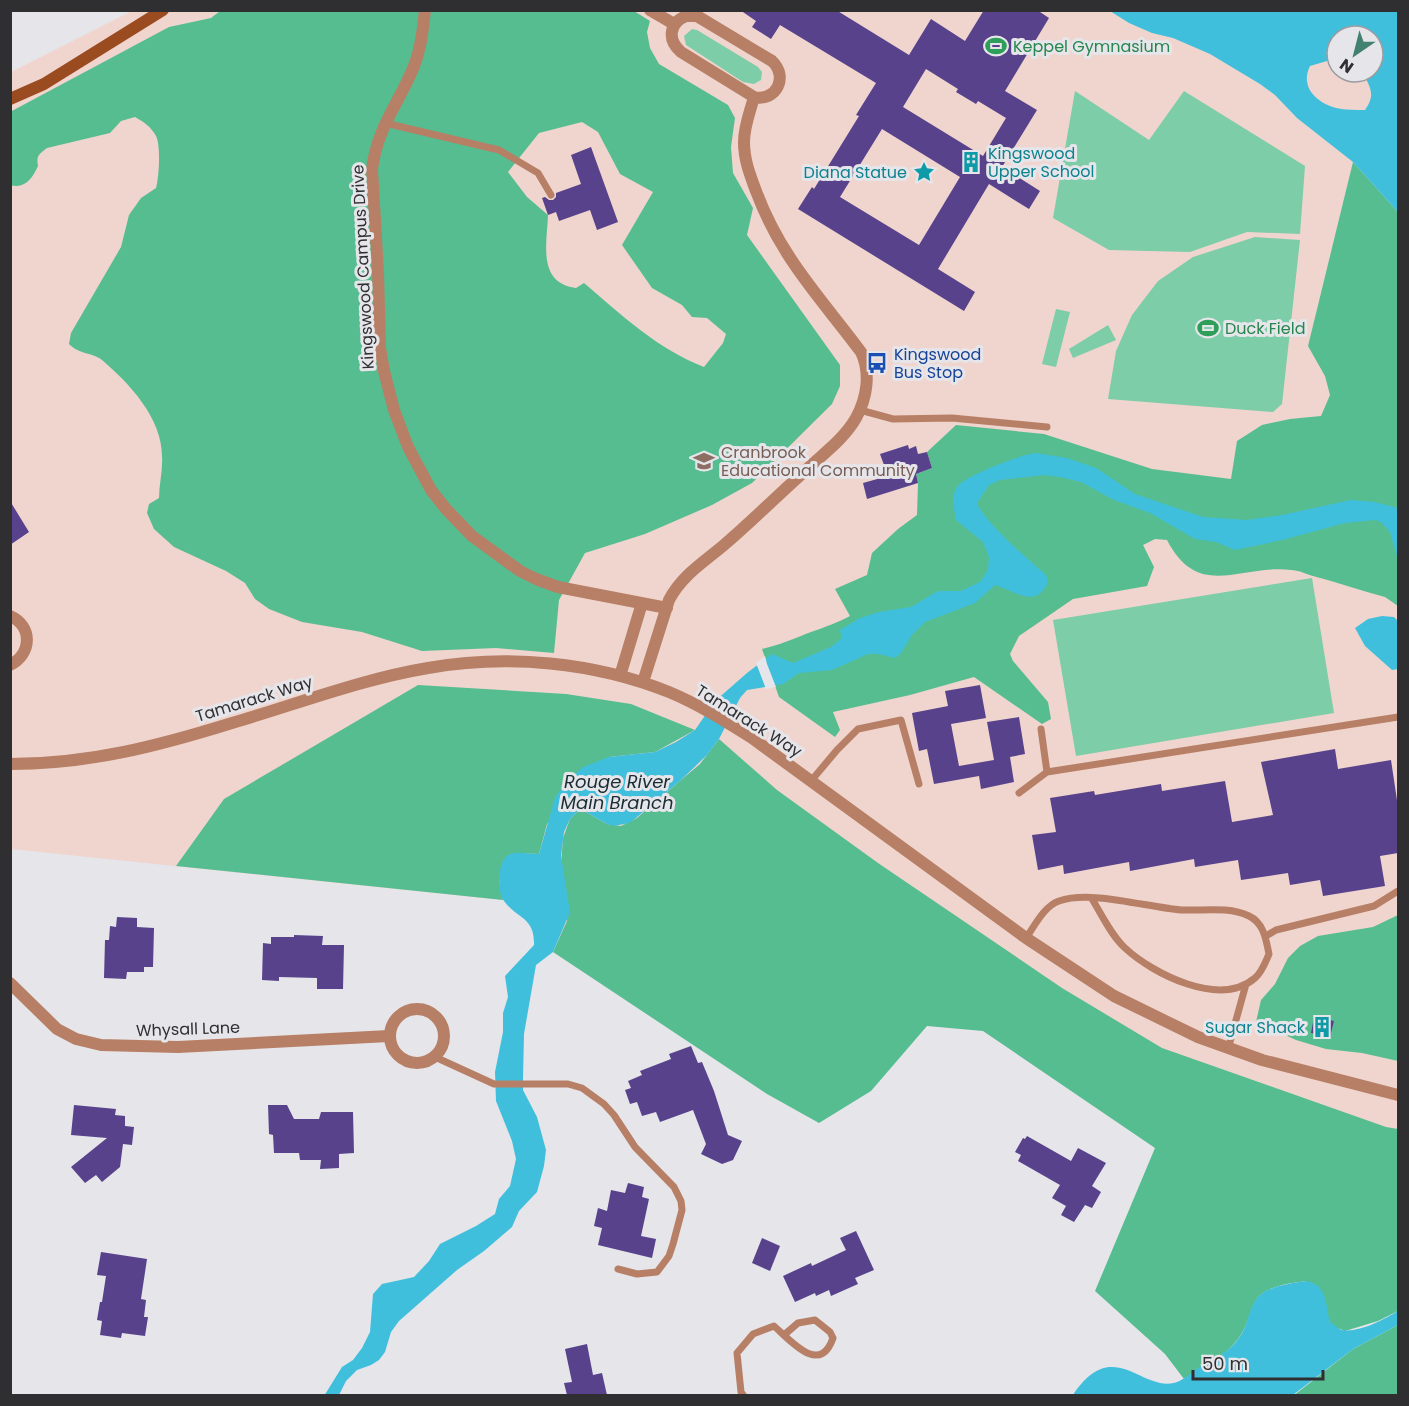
<svg xmlns="http://www.w3.org/2000/svg" width="1409" height="1406" viewBox="0 0 1409 1406" font-family="Poppins,sans-serif">
  <rect width="100%" height="100%" fill="#e6e5ea"/>
  <path fill="#efd5ce" fill-rule="evenodd" d="M134,10l1264,1v1216l-451,-292 -117,180 -327,-215 -492,-51v-777zM1337,36h36v36h-36z"/>
  <path fill="#7dcda8" d="M692,29l5,1 61,37 4,5 -1,8 -7,4 -11,-2 -57,-37 -2,-9z
    M1075,91l74,49 35,-49 121,75 -5,68 -53,-2 -57,20 -81,-2 -56,-32z
    M1255,237l45,3 -18,164 -9,8 -165,-13 8,-48 16,-36 26,-34 35,-24z
    M1056,309l14,3 -14,55 -14,-3z
    M1108,325l8,15 -43,18 -4,-9z
    M1312,578l22,135 -258,43 -23,-136z"/>
  <path fill="#56bd91" fill-rule="evenodd" d="M220,11h414l16,10 -3,11 3,16 9,16 69,41 7,13 -4,29 2,26 20,35 -6,27 93,130v21l-8,18 -80,79 -40,22 -67,29 -60,19 -26,47 -5,53 -58,-5 -74,3 -60,-19 -60,-10 -33,-13 -14,-10 -10,-16 -19,-12 -52,-24 -20,-18 -7,-16 2,-9 10,-6c0,-14 4,-28 3,-42 0,-38 -33,-73 -60,-96 -10,-8 -22,-5 -33,-16l2,-11 50,-86 8,-32 12,-17 15,-10c3,-10 5,-43 0,-52 -5,-9 -12,-14 -21,-19l-14,4 -11,12 -63,15c-8,6 -11,8 -9,18 -6,13 -13,23 -28,19v-73l159,-85 42,-9zM582,122l16,10 22,42 33,18 -31,53 30,43 30,17 10,12 15,1 19,16 -3,9 -19,24c-45,-17 -84,-53 -120,-84l-8,5c-39,-5 -29,-45 -28,-73l-21,-18 -19,-25 31,-39z
    M1353,162l45,50v394l-13,-9c-24,-6 -48,-15 -72,-21 -7,-2 -15,-6 -22,-6 -52,-6 -92,31 -124,-30l-12,-1 -12,6 11,22 -7,19 -74,13 -54,37 -9,18 3,7 35,41 3,17 -9,5 -68,-47 -64,18 -77,17 7,18 -5,7 -56,-40 -17,-48c18,-4 33,-11 49,-17 14,-5 26,-9 39,-16l-15,-27 32,-14 5,-22 26,-24 19,-14 1,-32 -2,-9 16,-6 -5,-16 29,-27 88,9 108,35 79,10 6,-38 25,-16 28,-6 31,-3 9,-21 -5,-19 -17,-30z
    M418,685l148,9 65,10 64,26 -40,22 -46,5 -62,67 -8,30 -23,-1 -17,28 4,19 -327,-34 48,-67z
    M719,739l58,51 101,73 184,125 100,60 224,79 12,2v182l-20,10 -33,10 -13,-5 -26,-45c-19,3 -46,5 -53,25 -6,15 -8,26 -19,38 -13,15 -34,23 -50,35l-19,-25 -70,-63 60,-143 -172,-117 -56,-5 -56,65 -52,32 -52,-29 -214,-142 14,-31 -6,-56 2,-27 7,-19 7,-7h9l21,12 14,2 16,-8 44,-38 19,-16z
    M1398,915v146l-36,-8 -36,-4 -30,-9 -40,-18 5,-22 14,-16 13,-26 12,-12 18,-10 55,-9z
    M1398,1325v70l-105,1 60,-47z"/>
  <path fill="#40bfdd" fill-rule="evenodd" d="M1110,11h288v201l-45,-50 -56,-44 -22,-23 -15,-11 -50,-30 -37,-16 -21,-5 -23,-10zM1337,36h36v36h-2v3l-5,4c7,13 7,19 -1,31 -9,0 -20,0 -29,-2 -21,-6 -36,-22 -26,-42l17,-5 4,-6 6,-3z
    M1036,453l31,5 29,10 39,26 68,23 43,3 36,-5 69,-15 23,2 24,6v52l-8,-28 -9,-10 -6,-2 -30,3 -63,17 -47,10 -19,-8 -21,-3 -45,-26 -36,-13 -33,-18 -21,-5 -16,-2 -44,5 -11,5 -12,18c6,18 53,58 69,72l2,8c-14,27 -34,7 -53,2l-20,18 -50,19 -13,13 -11,18 -6,5 -16,-4h-11l-36,16 -33,3 -16,11 -36,6 -7,8 -21,41 -12,16 -26,25 -45,38 -7,5 -15,3 -7,-2 -21,-12h-9l-7,7 -6,13 -3,24 9,56 -17,40 -17,13 -12,69 -1,44v12l14,27 9,33 -2,16 -7,26 -18,19 -7,16 -28,24 -27,19 -58,51 -8,11 -6,20 -6,8 -8,5 -14,5 -11,11 -7,14 -15,1 18,-29 11,-7 9,-12 8,-16 3,-38 9,-10 32,-7 15,-16 11,-17 36,-18 19,-12 4,-15 11,-13 6,-27 -4,-18 -16,-40 -1,-29 8,-40v-19l5,-16 -3,-21 29,-31c1,-28 -17,-26 -30,-44 -7,-10 -7,-36 3,-45 7,-6 23,-2 32,-2l16,-56 10,-15 18,-16 26,-10 46,-5 21,-10 19,-12 20,-29 32,-28 25,-19 21,9 38,-16 11,-9 -2,-8 20,-12 19,-6 32,-5 27,-16h23l19,-9 8,-12 1,-13 -6,-15 -27,-22c-2,-12 -6,-22 1,-33 7,-11 65,-33 79,-34z
    M1382,616l12,1 4,4v48l-6,1 -27,-24 -10,-18 13,-9z
    M1306,1281c22,4 19,23 24,41l11,8c18,3 42,-10 57,-19v14l-45,24 -60,46h-220c43,-65 73,7 110,-16 5,-3 10,-7 15,-11 13,-8 28,-14 38,-26 12,-15 10,-22 17,-37 8,-19 35,-21 53,-24z"/>
  <path fill="#e6e5ea" d="M765,656l2,8 9,23 -10,2 -10,-26z"/>
  <path fill="#57428b" fill-rule="evenodd" d="M740,10h96l73,45 22,-36 34,22 19,-31h53l12,8 -44,73 32,19 -35,57 38,24 -11,18 -40,-25 -51,85 37,23 -11,19 -166,-102 14,-22 2,2 45,-73 -3,-1 20,-32 -96,-58 -9,14 -19,-12 4,-6zM926,69l32,20 -2,3 20,12 2,-3 28,17 -23,38 -80,-49zM882,129l78,48 -41,68 -79,-48z
    M591,147l27,75 -21,8 -7,-20 -31,11 -3,-9 -8,3 -6,-17 3,-1 4,3h4l3,-3v-4l25,-9 -10,-29z
    M908,445l1,4 7,-3 2,8 9,-2 5,16 -16,6 2,9 -51,16 -4,-16 25,-7 -8,-22z
    M10,501l19,31 -19,13z
    M980,685l6,33 -35,6 8,42 35,-6 -7,-38 32,-5 6,37 -15,3 4,25 -33,7 -2,-13 -45,8 -7,-35 -8,2 -7,-38 36,-7 -3,-15z
    M1335,749l3,20 53,-9 7,47v46l-18,3 5,30 -62,10 -3,-16 -30,5 -2,-12 -47,7 -3,-20 -43,7 -1,-8 -64,12 -1,-9 -65,12 -1,-9 -25,5 -6,-35 24,-3 -6,-34 44,-7 1,4 66,-11 1,7 63,-10 7,41 41,-7 -12,-53z
    M117,917l20,1v9l17,1 -1,39h-9v5h-17l-1,7 -22,-1 1,-38h4l1,-14 6,1z
    M294,935l29,1 -1,9h22l-1,44h-26v-11l-38,-1v4l-17,-1 1,-37 8,1v-7h23z
    M1314,1017l20,4 -4,16 -19,-4z
    M691,1046l7,17 4,-1 12,29 14,44 14,6 -9,19 -11,4 -21,-10 5,-10 -13,-34 -33,12 -4,-10 -14,4 -5,-14 -7,2 -5,-14 6,-2 -3,-7 14,-6 -2,-4 31,-12 -2,-5z
    M74,1105l42,4 -1,6 10,1v10l9,1 -2,18 -9,-1 -3,23 -18,15 -6,-7 -11,8 -14,-16 36,-29 -36,-3z
    M268,1105h19l7,14h25l2,-7h32l1,41 -15,1v14l-19,1 1,-9h-21l-1,-7h-25l-1,-18 -4,-1z
    M1027,1136l44,25 7,-13 28,15 -14,23 9,6 -9,16 -7,-3 -11,17 -13,-7 5,-9 -14,-8 8,-13 -42,-24 3,-6 -6,-3 8,-14 2,1z
    M628,1183l16,4 -2,10 7,2 -8,37 15,3 -4,19 -54,-13 4,-17 -8,-2 4,-18 9,3 4,-21 14,3z
    M856,1231l18,39 -19,8 3,6 -27,12 -2,-6 -13,6 -1,-3 -20,9 -12,-26 28,-13 1,3 34,-16 -6,-12z
    M762,1238l18,8 -10,25 -18,-8z
    M101,1252l46,7 -6,40 5,1 -2,17h4l-3,19 -23,-3 -1,5 -21,-3 2,-14 -5,-1 3,-18h2l4,-26 -9,-1z
    M587,1344l6,31 9,-2 5,22h-40l-3,-12 8,-1 -7,-33z"/>
  <g fill="none" stroke-linecap="round" stroke-linejoin="round">
    <path stroke="#b77f65" stroke-width="7" d="M385,123l114,27 39,23 13,22
      M860,410l33,9 59,-1 95,9
      M1041,729l6,43
      M811,781l26,-31 21,-21 43,-9 18,64
      M1019,793l28,-21 351,-55
      M1266,936l10,-6 98,-24 24,-15
      M1026,938c8,-11 18,-32 33,-37 32,-11 87,6 122,9 22,1 47,-4 68,6 15,7 17,24 20,38 -4,9 -7,18 -14,24 -35,30 -102,-4 -130,-30 -14,-13 -23,-33 -33,-49
      M1228,1049l18,-65
      M435,1057l59,27h74l14,4 22,16 10,11 21,32 39,40 7,14 1,9 -9,34 -4,12 -12,16 -20,2 -19,-5
      M744,1396l-3,-4 -4,-39 16,-19 21,-8c17,15 46,50 59,12l-3,-6 -15,-12 -17,3 -14,12"/>
    <path stroke="#b77f65" stroke-width="12" d="M425,10c-2,19 -4,38 -11,56 -15,38 -36,59 -42,103l6,103 2,76 4,23 10,39 14,37 23,43 15,19 26,27 48,35 16,8 22,8 109,21
      M650,10l24,14
      M686,16h11l75,45c17,16 4,41 -18,36l-73,-45c-14,-12 -12,-29 5,-36z
      M10,616c23,10 22,38 0,49
      M620,676l22,-73
      M643,682l26,-82c13,-25 35,-38 55,-55 28,-24 54,-50 81,-74 18,-17 39,-32 51,-53 11,-20 15,-45 5,-66 -41,-55 -80,-94 -105,-161 -6,-16 -12,-31 -12,-49 0,-16 6,-30 10,-45
      M10,764c79,0 148,-18 222,-41 65,-19 130,-44 196,-55 79,-14 166,-6 241,24 29,12 56,29 83,46l274,200 88,58 84,41 64,23 136,35
      M10,983l47,46 19,10 25,6 77,2 211,-11
      M390 1036a27 27 0 1 1 54 0a27 27 0 1 1-54 0Z"/>
    <path stroke="#9b4b20" stroke-width="12" d="M10,99l34,-15 119,-74"/>
  </g>
  <defs>
    <symbol id="stadium-bare" viewBox="-9 -9 18 18"><path d="M0-5a6.5 5 0 1 0 0 10a6.5 5 0 1 0 0-10ZM-3.5-1.8h7v3.6h-7Z" fill="#2e9e5b" stroke="#e6e5ea" stroke-width="2.5" paint-order="stroke"/></symbol>
    <symbol id="building-bare" viewBox="-9 -9 18 18"><path d="M-4-6H4V6H1V3H-1V6H-4ZM-2.5-4.3h1.7v1.8h-1.7ZM.8-4.3h1.7v1.8H.8ZM-2.5-1h1.7V.8h-1.7ZM.8-1h1.7V.8H.8Z" fill="#0f9aa8" stroke="#e6e5ea" stroke-width="2.5" paint-order="stroke"/></symbol>
    <symbol id="sight-bare" viewBox="-9 -9 18 18"><path d="M0-6L1.8-2.2L6-1.7L2.9 1.2L3.7 5.4L0 3.3L-3.7 5.4L-2.9 1.2L-6-1.7L-1.8-2.2Z" fill="#0f9aa8" stroke="#e6e5ea" stroke-width="2.5" paint-order="stroke"/></symbol>
    <symbol id="bus-bare" viewBox="-9 -9 18 18"><path d="M-5-6H5V4H4V6H2V4H-2V6H-4V4H-5ZM-3.5-4V0h7V-4ZM-3.5 1.2v1.5H-2V1.2ZM2 1.2v1.5H3.5V1.2Z" fill="#1a4fb4" stroke="#e6e5ea" stroke-width="2.5" paint-order="stroke"/></symbol>
    <symbol id="school-bare" viewBox="-9 -9 18 18"><path d="M0-5L7-2L0 1L-7-2ZM-4 1L0 2.5L4 1V4Q0 6-4 4Z" fill="#8d6e63" stroke="#e6e5ea" stroke-width="2.5" paint-order="stroke"/></symbol>
  </defs>
  <g fill-rule="evenodd">
    <use href="#stadium-bare" x="981" y="31" width="30" height="30"/>
    <use href="#building-bare" x="956" y="147" width="30" height="30"/>
    <use href="#sight-bare" x="909" y="157" width="30" height="30"/>
    <use href="#stadium-bare" x="1193" y="313" width="30" height="30"/>
    <use href="#bus-bare" x="862" y="348" width="30" height="30"/>
    <use href="#school-bare" x="689" y="446" width="30" height="30"/>
    <use href="#building-bare" x="1307" y="1012" width="30" height="30"/>
  </g>
  <g text-anchor="middle" dominant-baseline="central" stroke-width="6" stroke-linejoin="round" paint-order="stroke">
    <g font-size="16" fill="#27864d" stroke="#e6e5ea" text-anchor="start">
      <text x="1013" y="46">Keppel Gymnasium</text>
      <text x="1225" y="328">Duck Field</text>
    </g>
    <g font-size="16" fill="#0d838f" stroke="#e6e5ea" text-anchor="end">
      <text x="988" y="153" text-anchor="start">Kingswood<tspan x="988" dy="18">Upper School</tspan></text>
      <text x="907" y="172">Diana Statue</text>
      <text x="1305" y="1027">Sugar Shack</text>
    </g>
    <g font-size="16" fill="#2f2f31" stroke="#e6e5ea">
      <text transform="translate(363 267) rotate(-93)">Kingswood Campus Drive</text>
      <text transform="translate(254 699) rotate(-17)">Tamarack Way</text>
      <text transform="translate(749 721) rotate(32)">Tamarack Way</text>
      <text transform="translate(188 1029) rotate(-2)">Whysall Lane</text>
    </g>
    <g font-size="16" fill="#164399" stroke="#e6e5ea" text-anchor="start">
      <text x="894" y="354">Kingswood<tspan x="894" dy="18">Bus Stop</tspan></text>
    </g>
    <g font-size="16" fill="#785e54" stroke="#e6e5ea" text-anchor="start">
      <text x="721" y="452">Cranbrook<tspan x="721" dy="18">Educational Community</tspan></text>
    </g>
    <g font-size="18" font-style="italic" fill="#182d33" stroke="#e6e5ea">
      <text x="617" y="781">Rouge River<tspan x="617" dy="21">Main Branch</tspan></text>
    </g>
  </g>
  <rect width="1409" height="1406" fill="none" stroke="#2f2f31" stroke-width="24"/>
  <g transform="translate(1355 54) rotate(215)"><circle r="28" fill="#e6e5ea" stroke="#9d9ca0" stroke-width="1.5"/>
  <path d="M0-4.5L10 22L0 15L-10 22Z" fill="#42816e"/>
  <text y="-9" font-size="16" font-weight="bold" text-anchor="middle" fill="#2f2f31">N</text>
  </g>
  <path d="M1193 1370v9h130v-9" fill="none" stroke="#2f2f31" stroke-width="3"/>
  <text x="1202" y="1370" font-size="18" fill="#2f2f31" stroke="#e6e5ea" stroke-width="4.5" paint-order="stroke">50 m</text>
</svg>
